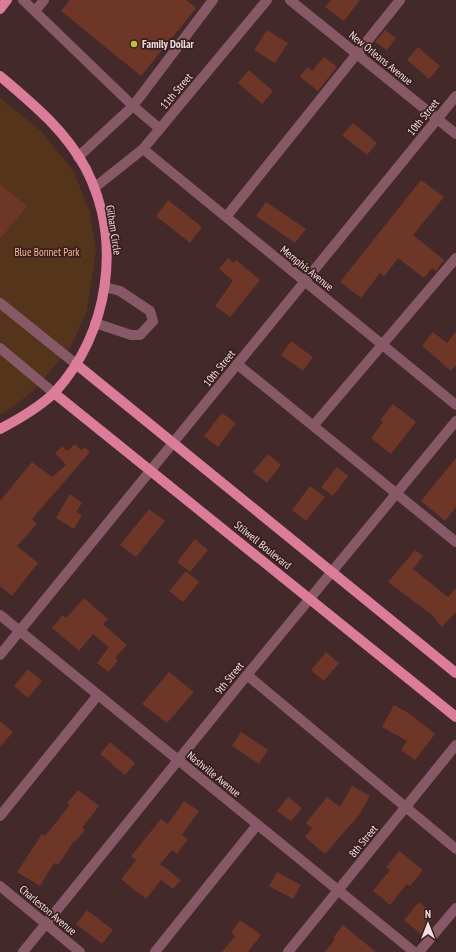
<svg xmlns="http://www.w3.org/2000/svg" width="456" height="952" viewBox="0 0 456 952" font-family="'PT Sans Narrow',sans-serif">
  <rect width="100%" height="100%" fill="#44292a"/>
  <path fill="#55341c" d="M0,98l42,34 32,40 16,41 6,38 -9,60 -17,37 -36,42 -28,22 -6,3z"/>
  <path fill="#6d3626" d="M70,0h116l10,8 -55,68 -80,-65z
    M331,0h29l-16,21 -19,-14z
    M267,30l21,13 -13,20 -21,-13z
    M385,30l11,8 -9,12 -12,-8z
    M418,47l22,19 -11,13 -22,-19z
    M324,57l13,10 -19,24 -18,-14 7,-10 5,4z
    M249,70l24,21 -11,13 -24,-21z
    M353,123l24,20 -10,12 -25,-20z
    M421,180l23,17 -31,38 31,25 -8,11 -4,-3 -8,10 -26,-20 -14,19 -4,-4 -19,25 -21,-16z
    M0,184l27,22 -27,33z
    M168,200l34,27 -12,16 -34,-27z
    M266,202l40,27 -11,14 -39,-27z
    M228,258l6,5 2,-3 24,20 -30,37 -15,-11 18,-25 -14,-12z
    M456,331v34l-5,6 -29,-25 11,-14 14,11z
    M291,341l22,16 -10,14 -22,-16z
    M393,404l23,18 -25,32 -20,-16 12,-16 -3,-2z
    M222,413l14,10 -18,24 -14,-11z
    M75,444l6,6 4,-3 5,5 -58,67 5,5 -20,22 21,17 -26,33 -12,-10v-85l32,-39 20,15 14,-12 -11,-12 7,-7 5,5z
    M268,454l13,11 -14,18 -14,-11z
    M456,458v49l-11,14 -24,-20z
    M337,467l11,9 -15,20 -12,-9z
    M310,486l15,11 -19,24 -14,-11z
    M70,494l12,9 -6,9 6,3 -8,14 -18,-11z
    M149,509l16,12 -29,36 -16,-12z
    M195,539l13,11 -18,22 -13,-10z
    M415,550l8,6 -10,13 35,28 8,-9v24l-14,15 -10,-12 -44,-33z
    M186,571l13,11 -16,20 -14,-11z
    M84,598l24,21 -5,5 24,21 -12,13 3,2 -9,12 -12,-9 12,-16 -16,-13 -14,17 -27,-23 11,-13 3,3z
    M326,652l13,11 -15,18 -13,-11z
    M28,669l14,12 -14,17 -14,-12z
    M169,672l25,20 -27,31 -25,-19z
    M394,705l16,9 25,20 -20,26 -14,-10 6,-9 -25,-14z
    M0,721l13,11 -13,15z
    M241,732l27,18 -9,14 -27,-18z
    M110,742l25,21 -10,12 -25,-21z
    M352,786l18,10 -11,19 -34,39 -20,-17 7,-9 -6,-5 21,-26 13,10z
    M78,790l21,16 -17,22 3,2 -10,12 -1,-1 -16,24 -4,-2 -14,23 -23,-14 25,-38 3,2 25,-31 -3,-2z
    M288,797l14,11 -11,13 -14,-10z
    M184,801l15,10 -17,24 6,4 -11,15 -5,-4 -12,14 21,16 -8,9 -12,-9 -15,19 -25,-20 15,-19 -5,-4 13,-16 17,-21 7,5z
    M399,851l24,19 -13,16 -3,-2 -17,21 -17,-14 17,-21 -4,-3z
    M277,872l24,13 -8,14 -24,-13z
    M419,902l12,10 -2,3 4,3 -12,16 -17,-14z
    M87,910l26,20 -11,14 -26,-20z
    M240,920l21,15 -13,17h-26l13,-16 -4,-3z
    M343,925l33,27h-51l10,-13 -2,-1z"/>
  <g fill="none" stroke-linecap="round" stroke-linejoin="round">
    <path stroke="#875967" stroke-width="10" d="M23,0l110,106 -55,51
      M290,0l166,134
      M35,11l9,-11
      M160,129l-27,-23 80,-106
      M143,149l313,256
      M94,188l49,-39 124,-149
      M226,217l174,-217
      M0,303l76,61
      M95,323l36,12h9l13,-14 -3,-10 -30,-20 -15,-4
      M0,348l54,45
      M237,364l219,178
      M313,426l143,-168
      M0,615l414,337
      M0,655l456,-559
      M247,675l209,174
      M0,816l98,-121
      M0,886l80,66
      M23,952l224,-277 209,-254
      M155,952l102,-127
      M288,952l168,-207
      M419,952l37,-44"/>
    <path stroke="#db7c9b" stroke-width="10" d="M0,9l7,-9
      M0,76c33,28 65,54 86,93 37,72 23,164 -31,223 -15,15 -36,27 -55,37
      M76,364l380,309
      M54,393l402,324"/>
  </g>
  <circle fill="#bbc044" stroke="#391f20" stroke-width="1.5" cx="134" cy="44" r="4"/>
  <g text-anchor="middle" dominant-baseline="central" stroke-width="3.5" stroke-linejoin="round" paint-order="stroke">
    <g font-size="11" font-weight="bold" fill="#f2dfdf" stroke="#391f20" text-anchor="start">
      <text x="142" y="44">Family Dollar</text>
    </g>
    <g font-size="11" fill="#f2dfdf" stroke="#391f20">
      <text transform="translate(381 58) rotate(39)">New Orleans Avenue</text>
      <text transform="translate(176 91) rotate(-50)">11th Street</text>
      <text transform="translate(423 117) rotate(-51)">10th Street</text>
      <text transform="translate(114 230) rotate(81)">Gilham Circle</text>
      <text transform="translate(307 268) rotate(39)">Memphis Avenue</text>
      <text transform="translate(219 368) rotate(-51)">10th Street</text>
      <text transform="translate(263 545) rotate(39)">Stilwell Boulevard</text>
      <text transform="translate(229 678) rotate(-51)">9th Street</text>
      <text transform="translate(214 774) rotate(39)">Nashville Avenue</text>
      <text transform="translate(363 841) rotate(-51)">8th Street</text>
      <text transform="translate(48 910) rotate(40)">Charleston Avenue</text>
    </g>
    <g font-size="11" fill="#f6b98f" stroke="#391f20">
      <text x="47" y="252">Blue Bonnet Park</text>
    </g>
  </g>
  <g transform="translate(428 924)" stroke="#391f20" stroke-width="3" paint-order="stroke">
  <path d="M0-3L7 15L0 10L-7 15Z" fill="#f2dfdf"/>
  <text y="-6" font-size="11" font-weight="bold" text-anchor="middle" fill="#f2dfdf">N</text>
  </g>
</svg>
